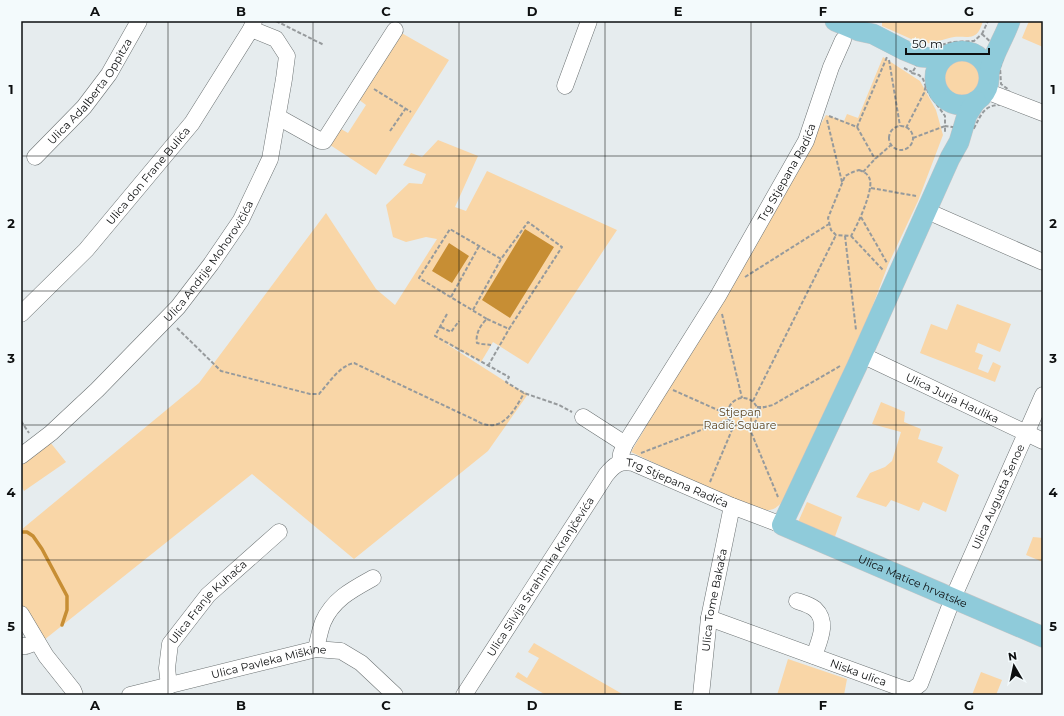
<svg xmlns="http://www.w3.org/2000/svg" width="1064" height="716" viewBox="0 0 1064 716" font-family="Montserrat,sans-serif">
  <rect width="100%" height="100%" fill="#e6ecee"/>
  <path fill="#f9d6a7" d="M882,21h101c-2,6 -4,13 -10,15 -5,2 -13,0 -19,1 -12,2 -21,8 -34,6l-38,-17z
    M1029,21h14v26l-21,-9z
    M398,31l51,29 -73,115 -52,-34 10,-16 14,8 18,-28 -8,-6z
    M883,57l37,24 16,29 7,25 -25,66 -30,64 -26,69 -77,164c-8,11 -13,14 -26,11l-53,-22 -75,-35 96,-163 99,-174 18,6 3,-7 11,4z
    M942 78a20 20 0 1 1 40 0a20 20 0 1 1-40 0Z
    M438,140l40,16 -23,51 11,4 21,-40 130,59 -89,134 -35,-22 -12,20 -39,-21 72,46 14,7 -40,57 -134,108 -102,-85 -208,166 -16,-23 -7,-13v-74l178,-147 127,-170 50,76 19,16 42,-66 -11,-2 -20,5 -13,-5 -7,-32 23,-22 13,1 4,-10 -23,-9 8,-12 11,4z
    M957,304l54,20 -11,28 -22,-9 -3,9 8,3 -5,14 10,4 5,-11 8,4 -6,16 -75,-29 11,-29 16,6z
    M881,402l24,10 -1,10 17,7 -3,10 25,8 -6,15 22,13 -13,37 -23,-10 -4,9 -28,-11 -5,7 -30,-10 14,-24 15,-6 7,-6 9,-29 -29,-8z
    M46,437l20,25 -42,29 -3,-6v-29z
    M807,502l35,15 -9,25 -39,-11z
    M1033,537l10,1v24l-17,-7z
    M534,643l90,52h-78l-31,-18 3,-5 9,6 12,-20 -11,-6z
    M788,659l59,20 -3,16h-67z
    M981,672l21,8 -6,15h-24z"/>
  <path fill="#c78e34" d="M525,229l29,18 -44,71 -28,-18z
    M449,243l20,13 -17,27 -20,-12z"/>
  <g fill="none" stroke-linecap="round" stroke-linejoin="round">
    <path stroke="#c78e34" stroke-width="3.5" d="M21,532h6l6,4 9,13 25,47v14l-5,15"/>
    <defs>
      <g id="minor">
        <path d="M565,86l24,-65"/>
        <path d="M986,91l57,22"/>
        <path d="M278,117l43,24h3l71,-111"/>
        <path id="s1" d="M35,157l49,-50 25,-33 30,-53"/>
        <path d="M927,211l116,51"/>
        <path id="s2" d="M21,314l65,-64 106,-127 59,-94 3,-8"/>
        <path id="s3" d="M862,355l181,86"/>
        <path d="M583,417l42,27"/>
        <path id="s4" d="M21,456l30,-23 46,-43 81,-83 33,-43 30,-44 29,-61 14,-80 3,-23 -11,-17 -25,-10"/>
        <path id="s5" d="M620,462l1,-8 4,-10 93,-148 88,-155 25,-74 12,-27"/>
        <path d="M797,601c6,2 13,4 18,8 14,13 4,32 -1,47"/>
        <path d="M21,614l25,42 27,34 2,5"/>
        <path id="s6" d="M709,618l192,70 10,3 9,-7 33,-86 90,-203"/>
        <path d="M21,646h5l11,-4"/>
        <path d="M316,649c2,-9 4,-19 7,-27 10,-23 30,-33 50,-44"/>
        <path id="s7" d="M169,686l-2,-18 3,-24 38,-49 71,-63"/>
        <path id="s8" d="M130,695l186,-46 25,2 20,12 34,32"/>
        <path id="s9" d="M464,695l142,-220c8,-10 14,-15 27,-12l99,43 50,19"/>
        <path id="s10" d="M701,695l8,-77 23,-112"/>
      </g>
      <g id="major">
        <path d="M835,21l24,10 14,3 31,16 17,7 15,1 10,-2"/>
        <circle cx="962" cy="78" r="27"/>
        <path d="M989,74c3,-19 15,-35 21,-53"/>
        <path id="s11" d="M976,101l-9,14 -8,27 -9,16 -93,208 -75,159 261,112"/>
      </g>
    </defs>
    <use href="#minor" stroke="#6c7273" stroke-width="17"/>
    <use href="#major" stroke="#c5c5c6" stroke-width="21"/>
    <path stroke="#969a9c" stroke-width="2" stroke-dasharray="4 2" stroke-linecap="butt" d="M276,21l48,24
      M982,34l16,15 7,4 -5,14 1,17 8,6 -5,15c-21,-1 -22,9 -31,25l-28,-4v-10l-17,-24 -5,-13 -4,-4 -7,-2 14,-24 26,-7 22,-1z
      M982,34l6,-13
      M889,60l11,66
      M904,68l8,4
      M374,89l37,23
      M829,116l28,11 30,-70
      M827,120l15,62
      M889 138a12 12 0 1 1 24 0a12 12 0 1 1-24 0Z
      M857,127l18,32
      M906,128l18,-35 2,-8
      M390,131l16,-23
      M913,138l32,-12v7
      M859,170c6,2 10,5 11,10 3,12 -13,46 -19,56l-15,-1 -5,-5 -3,-12 17,-42 8,-4z
      M863,172l12,-13 16,-14
      M871,188l45,8
      M861,217l26,46
      M845,236l11,94
      M851,236l32,34
      M745,277l84,-53
      M451,297l28,-51
      M473,310l28,-51
      M447,314l-12,22 74,41 -3,5 18,11 35,12 13,7
      M722,314l20,84
      M487,319l22,10 53,-82 -34,-25 -27,37 -51,-30 -31,49 68,41c-6,5 -12,15 -10,24l5,1 9,1
      M441,327l10,5 8,-11
      M177,328l44,43 89,23h9c10,-11 20,-28 35,-31l123,58c3,2 8,4 12,4 17,2 28,-19 35,-32
      M488,366l21,-37
      M673,390l56,25
      M728 413a15 15 0 1 1 30 0a15 15 0 1 1-30 0Z
      M753,401l83,-166
      M757,407h9
      M757,409l16,-4 67,-39
      M21,421l8,12
      M749,427l29,70
      M641,453l89,-34
      M710,482l24,-57"/>
    <use href="#minor" stroke="#fff" stroke-width="16"/>
    <use href="#major" stroke="#8fcbda" stroke-width="20"/>
  </g>
  <path fill="none" stroke="#0d0f10" stroke-width="1" stroke-opacity="0.55" d="M168,21v674M313,21v674M459,21v674M605,21v674M751,21v674M896,21v674M21,156h1022M21,291h1022M21,425h1022M21,560h1022"/>
  <g text-anchor="middle" dominant-baseline="central" stroke-width="3" stroke-linejoin="round" paint-order="stroke">
    <g font-size="11" fill="#0d0f10" stroke="#f3fafc">
      <text stroke="none"><textPath href="#s1" startOffset="86">Ulica Adalberta Oppitza</textPath></text>
      <text stroke="none"><textPath href="#s5" startOffset="335">Trg Stjepana Radića</textPath></text>
      <text stroke="none"><textPath href="#s2" startOffset="188">Ulica don Frane Bulića</textPath></text>
      <text stroke="none"><textPath href="#s4" startOffset="272">Ulica Andrije Mohorovičića</textPath></text>
      <text stroke="none"><textPath href="#s3" startOffset="100">Ulica Jurja Haulika</textPath></text>
      <text stroke="none"><textPath href="#s9" startOffset="342">Trg Stjepana Radića</textPath></text>
      <text stroke="none"><textPath href="#s6" startOffset="429">Ulica Augusta Šenoe</textPath></text>
      <text stroke="none"><textPath href="#s9" startOffset="141">Ulica Silvija Strahimira Kranjčevića</textPath></text>
      <text stroke="none"><textPath href="#s11" startOffset="609">Ulica Matice hrvatske</textPath></text>
      <text stroke="none"><textPath href="#s10" startOffset="96">Ulica Tome Bakača</textPath></text>
      <text stroke="none"><textPath href="#s7" startOffset="99">Ulica Franje Kuhača</textPath></text>
      <text stroke="none"><textPath href="#s8" startOffset="143">Ulica Pavleka Miškine</textPath></text>
      <text stroke="none"><textPath href="#s6" startOffset="159">Niska ulica</textPath></text>
    </g>
    <g font-size="11" fill="#5e4521" stroke="#f3fafc">
      <text x="740" y="412">Stjepan<tspan x="740" dy="13">Radić Square</tspan></text>
    </g>
  </g>
  <rect width="1064" height="716" fill="none" stroke="#f3fafc" stroke-width="44"/>
  <g transform="translate(1014 666) rotate(351)" stroke="#f3fafc" stroke-width="3" paint-order="stroke">
  <path d="M0-3L7 15L0 10L-7 15Z" fill="#0d0f10"/>
  <text y="-6" font-size="11" font-weight="bold" text-anchor="middle" fill="#0d0f10">N</text>
  </g>
  <path d="M906 48v6h83v-6" fill="none" stroke="#0d0f10" stroke-width="2"/>
  <text x="912" y="48" font-size="12" fill="#0d0f10" stroke="#f3fafc" stroke-width="3" paint-order="stroke">50 m</text>
  <rect x="22" y="22" width="1020" height="672" fill="none" stroke="#0d0f10" stroke-width="1.5"/>
  <g font-size="13" text-anchor="middle" font-weight="bold" fill="#0d0f10">
    <text x="95" y="16">A</text>
    <text x="241" y="16">B</text>
    <text x="386" y="16">C</text>
    <text x="532" y="16">D</text>
    <text x="678" y="16">E</text>
    <text x="823" y="16">F</text>
    <text x="969" y="16">G</text>
    <text x="11" y="94">1</text>
    <text x="1053" y="94">1</text>
    <text x="11" y="228">2</text>
    <text x="1053" y="228">2</text>
    <text x="11" y="363">3</text>
    <text x="1053" y="363">3</text>
    <text x="11" y="497">4</text>
    <text x="1053" y="497">4</text>
    <text x="11" y="631">5</text>
    <text x="1053" y="631">5</text>
    <text x="95" y="710">A</text>
    <text x="241" y="710">B</text>
    <text x="386" y="710">C</text>
    <text x="532" y="710">D</text>
    <text x="678" y="710">E</text>
    <text x="823" y="710">F</text>
    <text x="969" y="710">G</text>
  </g>
</svg>
